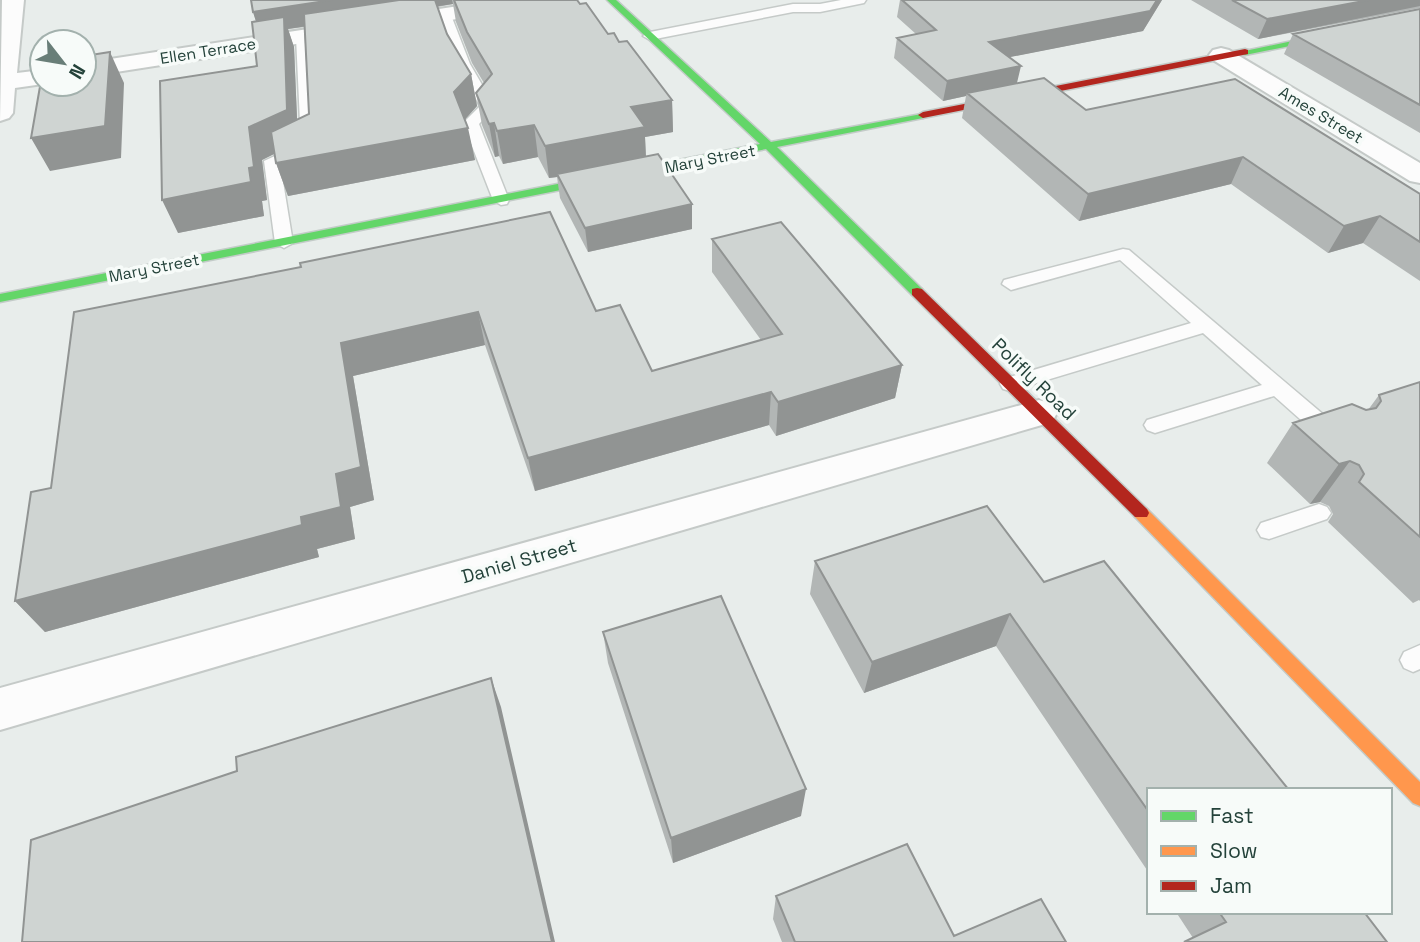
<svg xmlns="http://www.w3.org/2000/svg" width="1420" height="942" viewBox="0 0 1420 942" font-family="'Space Grotesk',sans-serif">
  <rect width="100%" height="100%" fill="#e8edeb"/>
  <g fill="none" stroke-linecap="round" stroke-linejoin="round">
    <defs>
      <path id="lane" d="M841,0h25l-2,3 -44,9h-27l-143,28 -7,-4 7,-4 143,-28h27z
        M445,11l6,4 19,49 25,43 -16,17 30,76 -2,4 -6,1 -8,-5 -30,-77 17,-17 -24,-42 -17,-49z
        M303,33l7,4 7,109 -37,17 13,80 -9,5 -9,-5 -11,-82 37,-17 -5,-107z
        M1123,249l6,1 215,182 3,6 -3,6 -8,2 -8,-2 -54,-48 -119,37 -8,-3 -3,-5 3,-5 115,-35 -59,-52 -193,58 -7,-2 -3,-5 3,-5 188,-56 -71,-63 -109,30 -9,-6 2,-4z
        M1319,504l8,3 4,6 -4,6 -58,20 -8,-2 -4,-7 4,-7z
        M1420,645v24l-7,3 -9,-4 -4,-8 4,-8z"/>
      <path id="street" d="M2,0h22l-7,73 25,-3 1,14 -28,4 -2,25 -4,5 -9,3z
        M498,0h53l-3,5 -8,1 -456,71v-14z
        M1221,48l8,2 191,113v20l-10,-2 -197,-121 -4,-5 4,-5z
        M1039,400l13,4 5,9 -5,9 -1052,308v-42z"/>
      <path id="fast" d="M607,0h9l155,142 156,-29 1,2 -5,3 -146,29 145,142v6h-10l-146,-146 -766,153v-8l760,-150z
        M1420,14v6l-175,35 -5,-3z"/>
      <path id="slow" d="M1141,507l6,2 273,273v24l-7,-3 -278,-286 -2,-4 2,-4z"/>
      <path id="jam" d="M1245,49l3,1v4l-325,64 -5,-3 5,-3z
        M917,288l5,1 225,220 2,4 -2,4h-12l-223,-222v-6z"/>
    </defs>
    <use href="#lane" stroke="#c5cac8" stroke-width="3"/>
    <use href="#street" stroke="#c5cac8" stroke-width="4"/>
    <use href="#fast" stroke="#c3cbc8" stroke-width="3"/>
    <use href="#slow" stroke="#c3cbc8" stroke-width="3"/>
    <use href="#jam" stroke="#c3cbc8" stroke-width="3"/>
    <use href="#lane" fill="#fcfcfc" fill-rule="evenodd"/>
    <use href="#street" fill="#fcfcfc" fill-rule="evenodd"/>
    <use href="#fast" fill="#63d668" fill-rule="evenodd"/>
    <use href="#slow" fill="#ff974d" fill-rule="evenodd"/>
    <use href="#jam" fill="#b3261e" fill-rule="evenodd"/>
  </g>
  <path fill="#b2b6b5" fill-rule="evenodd" d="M251,0h326l31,34 11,8 53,58 1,32 -28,5 1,20 46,47v25l-104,23 -28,-54 -3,-21 -8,1 -11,-21 -35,7 -4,-8 -4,1 -13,-32 -6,-32 8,-10 -12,-20 -16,-41 -3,-18 -16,3 10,27 24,40 6,32 -12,13 10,41 -187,36 -12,-33 -2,-9 -12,6 5,40 -5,1 2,15 -86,17 79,-167 -1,-45 -3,-9zM304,27l5,87 -12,5 -3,-72 -6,-18z
    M900,0h262l-19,31 -134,26 8,26 69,27 334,84v87l-57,-38 -35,10 -97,-69 -152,37 -117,-103 4,-22 -23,5 -49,-43 3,-20 19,-4 -19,-17z
    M1191,0h229v8l-162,31z
    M1420,9v124l-136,-79 9,-20z
    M712,239l190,126 -7,33 -119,38 -7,-11 -234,66 -50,-146 -132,31 21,124 -24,7 5,32 -38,10 2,8 -274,75 -30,-31 36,-113 23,-176 522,-1 56,60 109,-31 -49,-68z
    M1420,382v219l-1,-1 -6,3 -85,-81 5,-8 -4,-8 -9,-4 -10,2 -43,-41 26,-40 75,-13 11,-15z
    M815,561l229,21 105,208v83l-153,-227 -132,47 -54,-99z
    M603,632l198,184 -128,47 -65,-200z
    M776,896l178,40 112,6h-284l-9,-23z
    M1176,912h188l-171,26z"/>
  <path fill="#919493" d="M332,0h120l1,4 -165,25 6,18 4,95 -36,18 5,40 -5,1 2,15 -86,17 -16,-33 87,-32v-41l11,-93 -7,-22z
    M1157,0h5l-19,31 -158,31 4,-20z
    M1369,0h51v6l-162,33 9,-20z
    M110,52l14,31 -3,75 -71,13 -19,-33z
    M1021,66l-5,21 -49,6 -1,3 -23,5 4,-20z
    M471,74l6,32 -16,18 -7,-32z
    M672,100l1,32 -28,5 1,22 -89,15v3l-8,1 -4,-32 86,-39z
    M494,123l5,33 -4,1 -6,-33z
    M534,125l4,32 -35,7 -6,-33z
    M468,128l7,32 -187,36 -12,-33z
    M1243,157l-12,27 -152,37 9,-27z
    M692,204v25l-104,23 -3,-24z
    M1380,216l-17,27 -35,10 16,-27z
    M478,312l7,33 -132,31 21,124 -24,7 5,32 -38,10 2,8 -274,75 -30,-31 286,-84 35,-43 5,-131z
    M902,365l-7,33 -119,38 2,-34z
    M771,392l-2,33 -234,66 -7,-33z
    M1350,461l-30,41 -10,2 29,-40z
    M1010,614l-14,32 -132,47 8,-31z
    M491,678l10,29 54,235h-3z
    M806,789l-5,27 -128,47 -2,-25z"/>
  <path fill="#cfd4d2" stroke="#919493" stroke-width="2" d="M251,0h81l-79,12z
    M399,0h36l12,34 24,40 -17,18 14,36 -192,35 -5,-31 38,-18 -5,-100z
    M454,0h123l3,4 6,-1 22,31 6,-1 5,9 8,-1 45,59 -41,7 14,20 -100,19 -11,-21 -37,6 -3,-8 -5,1 -13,-31 16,-19 -25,-42z
    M902,0h255l-7,11 -161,31 32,24 -74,15 -50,-43 39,-8z
    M1232,0h137l-102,19z
    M1420,9v96l-127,-71z
    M284,17l3,93 -38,17 5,40 -5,1 2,14 -89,18 -2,-119 97,-15 -5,-44z
    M110,52l-5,74 -74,12 11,-63v9h42v-28z
    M1044,78l42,32 149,-31 185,115v48l-40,-26 -36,10 -101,-69 -155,37 -121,-101z
    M658,154l34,50 -107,24 -28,-54z
    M550,212l46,99 24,-6 32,66 130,-37 -70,-95 69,-17 121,143 -124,37 -7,-10 -243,66 -50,-146 -137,31 20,124 -25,7 5,33 -40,10 1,8 -287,76 16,-109 20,-4 23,-176 227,-45 -1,-4z
    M1420,382v155l-61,-55 5,-8 -5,-9 -9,-4 -11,3 -46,-41 59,-19 14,6 10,-2 5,-7 -2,-6z
    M987,506l57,76 60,-21 185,229h-140v22l-139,-198 -138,48 -57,-101z
    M721,596l85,193 -135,49 -68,-206z
    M491,678l61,264h-530l9,-102 206,-69 -1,-14z
    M907,844l47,92 87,-37 25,43h-271l-19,-46z
    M1219,912h145l23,30h-203l42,-20z"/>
  <g text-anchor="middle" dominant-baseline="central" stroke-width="7" stroke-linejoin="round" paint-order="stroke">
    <g font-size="16" fill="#24423a" stroke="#f7fbf9">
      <text transform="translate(208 51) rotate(-9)">Ellen Terrace</text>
      <text transform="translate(1321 115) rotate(31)">Ames Street</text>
      <text transform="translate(710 159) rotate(-11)">Mary Street</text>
      <text transform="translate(154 268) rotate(-11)">Mary Street</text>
    </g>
    <g font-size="19" fill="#24423a" stroke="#f7fbf9">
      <text transform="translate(1034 379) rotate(44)">Polifly Road</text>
      <text transform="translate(519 561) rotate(-16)">Daniel Street</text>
    </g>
  </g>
  <rect x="1147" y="788" width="245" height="126" fill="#f7fbf9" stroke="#a3b1ad" stroke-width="2"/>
  <rect x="1161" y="811" width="35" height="10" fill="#63d668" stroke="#a3b1ad" stroke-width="2"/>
  <text x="1210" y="823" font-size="21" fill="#24423a">Fast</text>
  <rect x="1161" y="846" width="35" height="10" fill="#ff974d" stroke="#a3b1ad" stroke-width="2"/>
  <text x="1210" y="858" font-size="21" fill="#24423a">Slow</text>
  <rect x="1161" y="881" width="35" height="10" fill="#b3261e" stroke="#a3b1ad" stroke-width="2"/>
  <text x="1210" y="893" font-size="21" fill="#24423a">Jam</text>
  <g transform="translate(63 63) rotate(121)"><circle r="33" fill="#f7fbf9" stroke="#a3b1ad" stroke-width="2"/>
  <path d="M0-5L12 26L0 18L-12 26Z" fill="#697e78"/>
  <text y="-10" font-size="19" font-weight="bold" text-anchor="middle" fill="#24423a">N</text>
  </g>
</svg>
